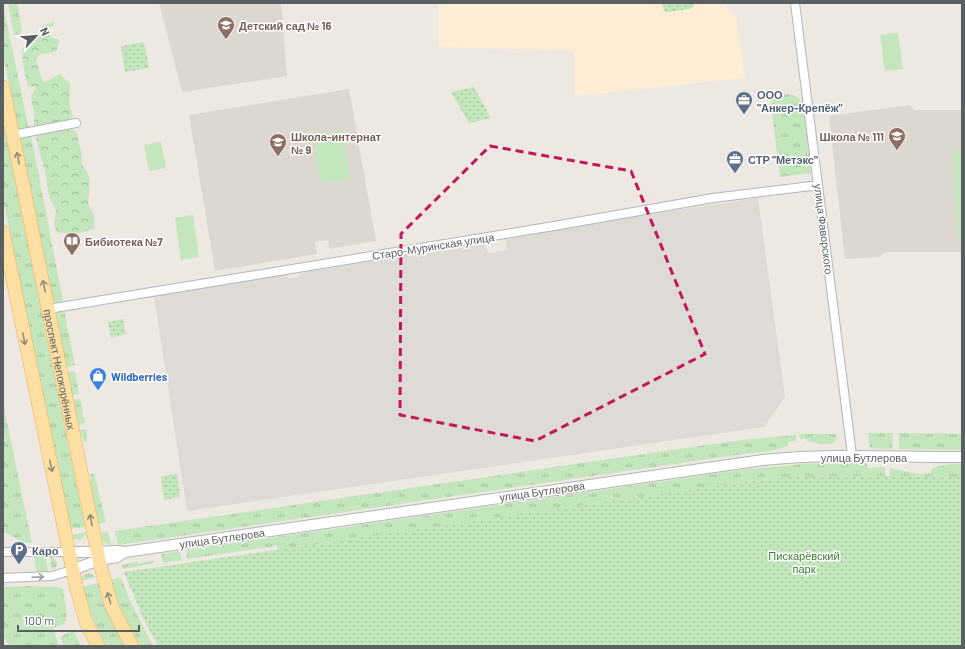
<svg xmlns="http://www.w3.org/2000/svg" width="965" height="649" viewBox="0 0 965 649" font-family="Barlow,sans-serif">
  <defs>
    <pattern id="grass-tufts" width="24" height="20" patternUnits="userSpaceOnUse"><rect width="24" height="20" fill="#c4e6bc"/><path d="M3 7l-1-3M5 7V3M7 7l1-3M15 17l-1-3M17 17v-4M19 17l1-3" fill="none" stroke="#a2be9c"/></pattern>
    <pattern id="forest-crowns" width="20" height="18" patternUnits="userSpaceOnUse"><rect width="20" height="18" fill="#c4e6bc"/><path d="M2 6a3 3 0 1 1 6 0M12 15a3 3 0 1 1 6 0" fill="none" stroke="#a2be9c"/></pattern>
    <pattern id="park-dots" width="8" height="8" patternUnits="userSpaceOnUse"><rect width="8" height="8" fill="#c4e6bc"/><path d="M2 2h.1M6 6h.1" fill="none" stroke="#a2be9c" stroke-width="1.8" stroke-linecap="round"/></pattern>
  </defs>
  <rect width="100%" height="100%" fill="#ede8e1"/>
  <path fill="#feedd5" d="M438,3h288l2,8h3l5,4 9,63 -170,18 -1,-45 -136,-4z"/>
  <path fill="#dedad6" d="M758,198l27,199 -21,30 -577,84 -33,-215 133,-21 1,4 10,-2 2,-4 183,-30 6,10 7,-1 11,-2 -2,-11 133,-23z"/>
  <path fill="#ddd8cf" d="M159,3h122l6,73 -105,16z
    M349,89l27,152 -47,8 -1,-9 -13,2 2,12 -102,17 -26,-156z
    M910,105l5,5h47v142h-76l-7,5 -34,2 -16,-143z"/>
  <path fill="url(#grass-tufts)" d="M8,3h9l5,27 -2,4 -6,1z
    M3,5l26,124 -11,2 -15,-76z
    M788,94c8,1 11,3 15,11l8,68 -31,4 -10,-80z
    M3,121l82,406 -15,2 -67,-330z
    M31,135l32,166 -10,1 -33,-165z
    M64,310l11,55 -9,2 -11,-55z
    M73,371l2,1 4,22 -6,1 1,5 6,-1 5,24 -8,2 -10,-53z
    M3,403l29,140c-12,1 -18,-8 -29,-11v-90l2,-1 -2,-10z
    M86,429l1,13h-2l-6,-12z
    M868,433h25l-1,16 -22,-1z
    M899,433l63,1v16l-63,-1z
    M799,434h37v7c-7,6 -21,2 -29,0v-2h-7z
    M796,435v6l-8,1v4l-17,5 -28,3 -625,91 -3,-14 626,-91z
    M836,463h31v5l18,-1v9l-94,1 -40,4 -473,69 -1,-4 -90,13v-9l560,-81 55,-5z
    M951,464h11v13l-72,-1v-8l28,6 13,-1 1,-5z
    M94,473l12,49 -9,2 -7,-37 1,-13z
    M86,532l-2,5 -4,3 -6,-1 -3,-4z
    M108,532l4,14 -8,-4 -5,-9z
    M180,551l2,9 -19,3 -2,-9z
    M34,556h11l3,15 -11,2z
    M49,556l7,4 1,6 -5,4z
    M154,560v3l-31,6 -1,-4 15,-3 1,2z
    M87,573l5,1 4,3 -15,4 2,-5z
    M121,577l9,24 23,45h-14l-20,-41 -8,-25z
    M98,583l6,22 20,41h-18l-13,-27 -11,-32z
    M28,586l30,1 5,2 4,28 -3,7 -11,4 6,18h-48l-4,-3 -4,-9v-43l2,-4z
    M73,630l8,16h-17l-4,-9z"/>
  <path fill="url(#forest-crowns)" d="M53,22l2,1 -7,7 3,7 9,3 -4,12 -16,2 -4,6 7,22 5,-1 11,-7 11,10 -1,19 4,13 -3,4 -8,2 3,6 11,3 6,24 -1,8c2,4 5,7 7,11 3,6 1,23 0,30 5,8 8,14 6,24 -9,6 -13,2 -20,7l-17,-3 -3,-8 2,-14 -7,-13 -3,-22 -6,-21 -6,-26v-15l-3,-17 5,-9 -8,-1c-2,-8 -8,-31 -5,-38 2,-5 8,-8 11,-12l5,-2 3,-8z"/>
  <path fill="url(#park-dots)" d="M662,3h31l1,1 -2,4 -2,1 -23,3 -3,-1z
    M144,42l5,26 -24,4 -4,-26z
    M474,87l17,31 -22,5 -18,-31z
    M123,319l3,15 -15,4 -3,-16z
    M177,474l3,23 -16,3 -3,-24z
    M890,476l72,1v169h-804l-15,-28 -19,-46 627,-91 40,-4z"/>
  <path fill="#c4e6bc" d="M898,33l5,36 -18,2 -5,-36z
    M343,131l7,48 -30,4 -7,-48z
    M161,142l5,26 -17,3 -5,-26z
    M953,150h9v91h-4z
    M193,215l6,42 -18,3 -6,-42z"/>
  <g fill="none" stroke-linecap="round" stroke-linejoin="round">
    <defs>
      <path id="minor" d="M795,3l57,452
        M13,135l63,-12
        M48,309l506,-83 159,-28 98,-12 7,1
        M3,552h65
        M3,578l49,-2 20,-6"/>
      <path id="tertiary" d="M68,552h29l19,-1 9,1 638,-92c66,-7 132,-3 199,-3
        M72,570l27,-10 18,-3 6,-4"/>
      <g id="primary">
        <path id="s1" d="M3,87l96,473 13,47 20,39"/>
        <path d="M3,232l73,354 10,36 12,24"/>
      </g>
    </defs>
    <use href="#minor" stroke="#b2b6b9" stroke-width="10"/>
    <use href="#tertiary" stroke="#b2b6b9" stroke-width="12"/>
    <use href="#primary" stroke="#f4aa53" stroke-width="14"/>
    <use href="#minor" stroke="#fff" stroke-width="8"/>
    <use href="#tertiary" stroke="#fff" stroke-width="10"/>
    <use href="#primary" stroke="#ffe0a4" stroke-width="13"/>
  </g>
  <defs><path id="oneway-shaft" d="M-6 0H5M1.5-3L5.5 0L1.5 3" fill="none" stroke-width="1.6" stroke-linecap="round" stroke-linejoin="round"/></defs>
  <g stroke="#948c79">
    <use href="#oneway-shaft" transform="translate(18 158) rotate(-101)"/>
    <use href="#oneway-shaft" transform="translate(44 286) rotate(-101)"/>
    <use href="#oneway-shaft" transform="translate(24 339) rotate(79)"/>
    <use href="#oneway-shaft" transform="translate(51 466) rotate(78)"/>
    <use href="#oneway-shaft" transform="translate(91 520) rotate(-101)"/>
    <use href="#oneway-shaft" transform="translate(109 598) rotate(-107)"/>
  </g>
  <use stroke="#9c9fa1" href="#oneway-shaft" transform="translate(38 577) rotate(-2)"/>
  <path fill="none" stroke="#c2185b" stroke-width="3" stroke-dasharray="8 5" stroke-linejoin="round" d="M490,146l141,25 74,183 -170,87 -135,-26 1,-181z"/>
  <defs>
    <symbol id="school-pin" viewBox="-11 -11 22 30"><path d="M0 17L-7.5 6A9.5 9.5 0 1 1 7.5 6Z" fill="#8d6e63" stroke="#fff"/><path d="M0-5L7-2L0 1L-7-2ZM-4 1L0 2.5L4 1V4Q0 6-4 4Z" fill="#fff"/></symbol>
    <symbol id="office-pin" viewBox="-11 -11 22 30"><path d="M0 17L-7.5 6A9.5 9.5 0 1 1 7.5 6Z" fill="#5c6f8a" stroke="#fff"/><path d="M-6-3h4V-5.5h4V-3h4V5H-6ZM-1-4.5V-3h2v-1.5ZM-6 0V1H6V0Z" fill="#fff"/></symbol>
    <symbol id="library-pin" viewBox="-11 -11 22 30"><path d="M0 17L-7.5 6A9.5 9.5 0 1 1 7.5 6Z" fill="#8d6e63" stroke="#fff"/><path d="M-6-4Q-3-5.5-.7-3.5V5Q-3 3-6 4ZM6-4Q3-5.5 .7-3.5V5Q3 3 6 4Z" fill="#fff"/></symbol>
    <symbol id="shop-pin" viewBox="-11 -11 22 30"><path d="M0 17L-7.5 6A9.5 9.5 0 1 1 7.5 6Z" fill="#3f7fe0" stroke="#fff"/><path d="M-5-2.5h2.3a2.7 3.5 0 0 1 5.4 0H5L5.5 6h-11ZM-1.5-2.5h3a1.5 2.3 0 0 0-3 0Z" fill="#fff"/></symbol>
    <symbol id="parking-pin" viewBox="-11 -11 22 30"><path d="M0 17L-7.5 6A9.5 9.5 0 1 1 7.5 6Z" fill="#5c6f8a" stroke="#fff"/><path d="M-3.5-5.5H1a3.5 3.5 0 0 1 0 7H-1V5.5H-3.5ZM-1-3.4V-.6H.8a1.4 1.4 0 0 0 0-2.8Z" fill="#fff"/></symbol>
  </defs>
  <g fill-rule="evenodd">
    <use href="#school-pin" x="216" y="15" width="20" height="27"/>
    <use href="#office-pin" x="734" y="90" width="20" height="27"/>
    <use href="#school-pin" x="887" y="126" width="20" height="27"/>
    <use href="#school-pin" x="268" y="132" width="20" height="27"/>
    <use href="#office-pin" x="725" y="149" width="20" height="27"/>
    <use href="#library-pin" x="62" y="231" width="20" height="27"/>
    <use href="#shop-pin" x="88" y="366" width="20" height="27"/>
    <use href="#parking-pin" x="9" y="540" width="20" height="27"/>
  </g>
  <g text-anchor="middle" dominant-baseline="central" stroke-width="3" stroke-linejoin="round" paint-order="stroke">
    <g font-size="11" font-weight="bold" fill="#785e54" stroke="#fff" text-anchor="start">
      <text x="239" y="25">Детский сад № 16</text>
      <text x="291" y="136">Школа-интернат<tspan x="291" dy="13">№ 9</tspan></text>
      <text x="884" y="136" text-anchor="end">Школа № 111</text>
      <text x="85" y="241">Бибиотека №7</text>
    </g>
    <g font-size="11" font-weight="bold" fill="#4e5e75" stroke="#fff" text-anchor="start">
      <text x="757" y="94">ООО<tspan x="757" dy="13">"Анкер-Крепёж"</tspan></text>
      <text x="748" y="159">СТР "Метэкс"</text>
      <text x="32" y="550">Каро</text>
    </g>
    <g font-size="11" fill="#5a5f62" stroke="#fff">
      <text transform="translate(824 229) rotate(83)">улица Фаворского</text>
      <text transform="translate(433 246) rotate(-9)">Старо-Муринская улица</text>
      <text stroke="none"><textPath href="#s1" startOffset="288">проспект Непокорённых</textPath></text>
      <text x="864" y="457">улица Бутлерова</text>
      <text transform="translate(542 491) rotate(-8)">улица Бутлерова</text>
      <text transform="translate(222 538) rotate(-8)">улица Бутлерова</text>
    </g>
    <g font-size="11" font-weight="bold" fill="#366cbe" stroke="#fff" text-anchor="start">
      <text x="111" y="376">Wildberries</text>
    </g>
    <g font-size="11" fill="#3c8231" stroke="#fff">
      <text x="804" y="555">Пискарёвский<tspan x="804" dy="13">парк</tspan></text>
    </g>
  </g>
  <rect width="965" height="649" fill="none" stroke="#5a5f62" stroke-width="8"/>
  <g transform="translate(36 36) rotate(64)" stroke="#ffffff" stroke-width="3" paint-order="stroke">
  <path d="M0-3L7 15L0 10L-7 15Z" fill="#5a5f62"/>
  <text y="-6" font-size="11" font-weight="bold" text-anchor="middle" fill="#5a5f62">N</text>
  </g>
  <path d="M18 625v6h121v-6" fill="none" stroke="#5a5f62" stroke-width="2"/>
  <text x="24" y="625" font-size="12" fill="#5a5f62" stroke="#ffffff" stroke-width="3" paint-order="stroke">100 m</text>
</svg>
